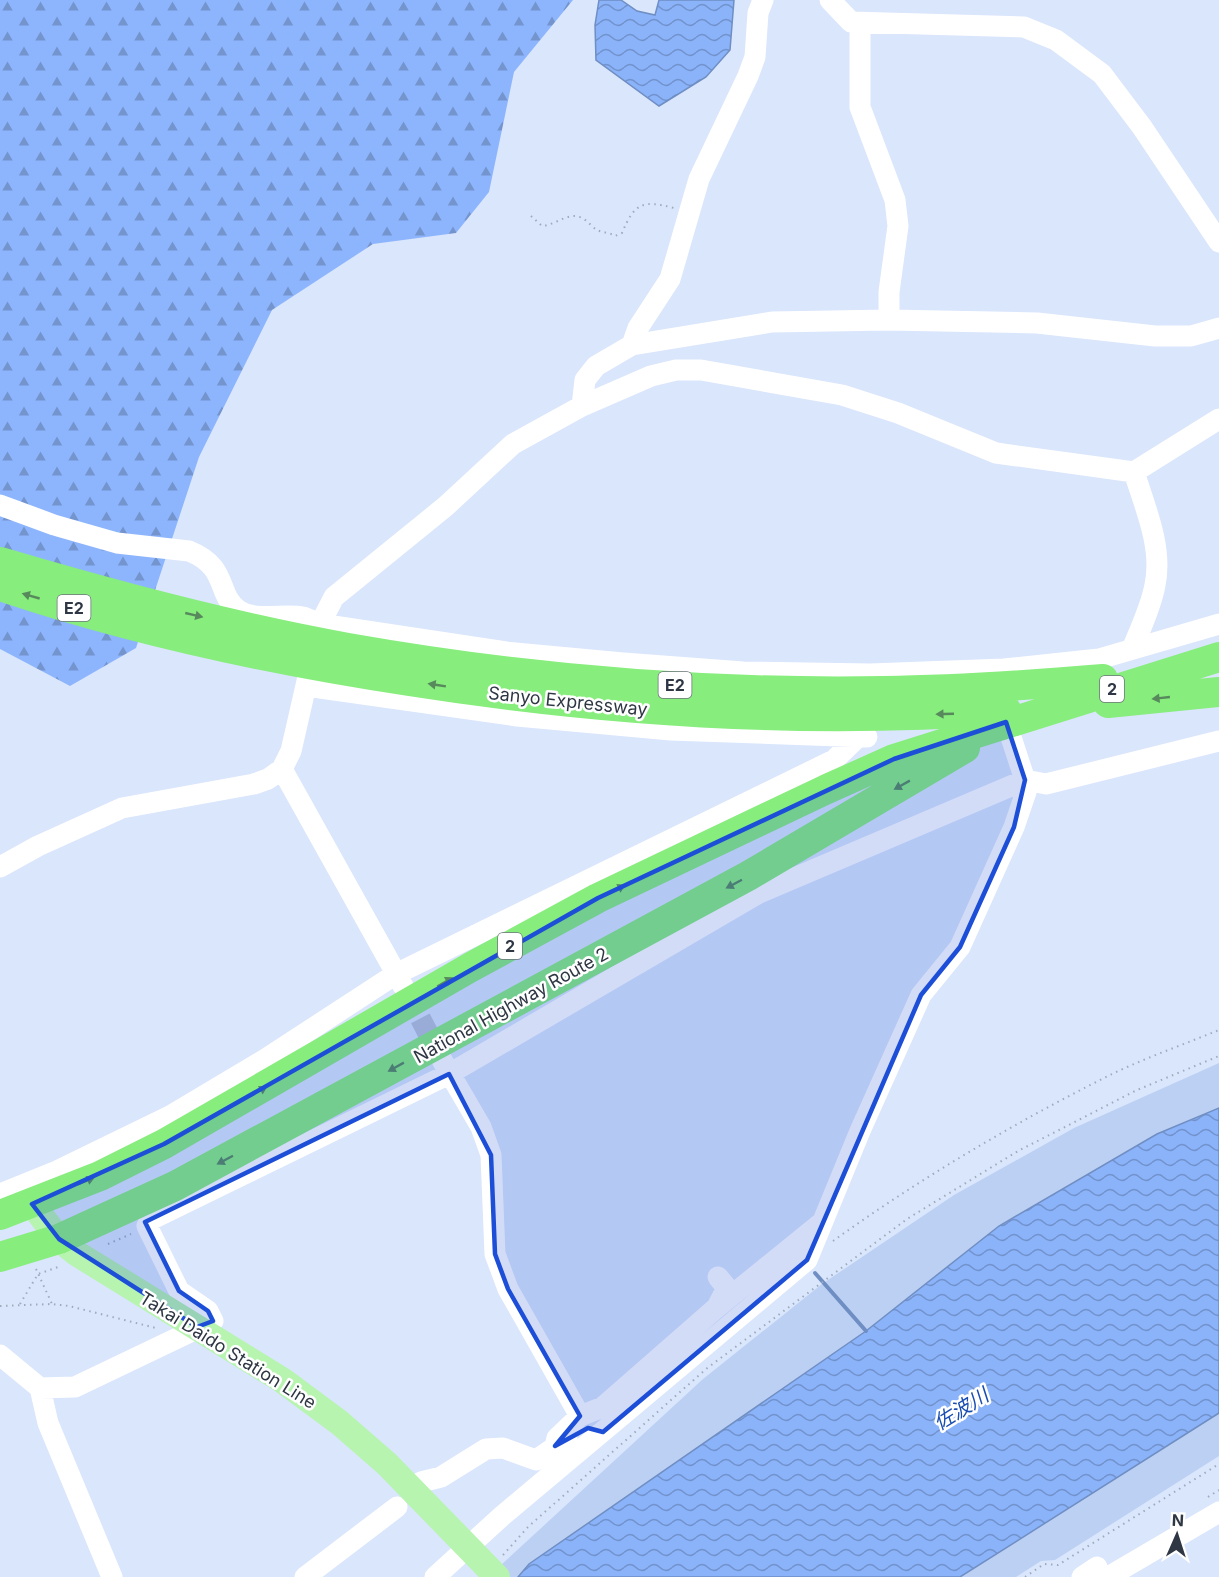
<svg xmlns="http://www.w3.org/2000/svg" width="1219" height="1577" viewBox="0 0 1219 1577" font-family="Inter,'Noto Sans JP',sans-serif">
  <defs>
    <pattern id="forest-firs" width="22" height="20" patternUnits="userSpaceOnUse" patternTransform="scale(1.5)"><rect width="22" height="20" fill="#8db5fd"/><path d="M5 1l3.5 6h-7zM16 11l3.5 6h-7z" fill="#7494ce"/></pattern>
    <pattern id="water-waves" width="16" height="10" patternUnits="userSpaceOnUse" patternTransform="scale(1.5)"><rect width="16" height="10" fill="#8bb3fa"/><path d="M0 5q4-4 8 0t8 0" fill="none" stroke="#7292cc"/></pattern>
  </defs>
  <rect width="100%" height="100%" fill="#dae6fc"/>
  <path fill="#bcd0f3" d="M1219,1063v45l-62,26 -158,92 -133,105 -337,233 -11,13h-30l215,-198 119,-95 132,-89 120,-67z
    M1219,1413v43l-164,104 -14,1 -25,16h-56z"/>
  <path fill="url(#forest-firs)" d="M0,0h573l-59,72 -25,120 -33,41 -83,11 -101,66 -73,147 -63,191 -66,38 -70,-37z"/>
  <path fill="url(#water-waves)" stroke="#6f8ec3" stroke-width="1.5" d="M599,0h22l16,11 18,4 4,-15h75l-4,50 -24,27 -47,29 -63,-46 -1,-35z
    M1219,1108v305l-259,164h-442l11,-13 337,-233 133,-105 158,-92z"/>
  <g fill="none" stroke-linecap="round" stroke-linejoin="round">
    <path stroke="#6f8ec3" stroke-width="4" d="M815,1273l51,58"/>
    <path stroke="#b8c3d7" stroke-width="21" stroke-dasharray="21 10" stroke-linecap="butt" d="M406,991l34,65"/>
    <path stroke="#9faabd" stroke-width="2" stroke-dasharray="1.5 4.5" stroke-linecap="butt" d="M531,216l11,10c14,-1 27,-15 40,-8 6,3 10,9 15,12 6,3 12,2 18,6l7,-3c13,-31 21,-33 52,-25
      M833,1241c85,-61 176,-115 269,-162 37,-19 78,-33 117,-49
      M108,1244l23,-10
      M36,1269l16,35
      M20,1304l18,-30 23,-8
      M0,1306l52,-2 17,2 87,22
      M1208,1497l11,-7
      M503,1555l25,-28 178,-158 201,-150 111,-68 119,-61 82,-34
      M1025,1577l19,-13 14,1 161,-101"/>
    <path stroke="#fff" stroke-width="21" d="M830,0l21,22 173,5 32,13 46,34 40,53 77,115
      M860,23v84l35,93 3,26 -9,66v28
      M632,345l6,-17 32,-49 29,-100 49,-103 7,-19 3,-44 5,-13
      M582,406l3,-26 11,-14 36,-21 140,-23 117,-2 148,3 118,13h36l28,-8
      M0,505l54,20 63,18 72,8c40,16 27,43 49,59 17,12 45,3 65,7 6,2 12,5 17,7l186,28 117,11 120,9 127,2 134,-5 95,-10 120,-35
      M1133,647c8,-20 18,-40 22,-62 8,-37 -10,-78 -21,-113
      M306,686l211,30 154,14 196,7
      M282,769l121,217
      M0,867l38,-21 84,-38 132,-24 14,-5 14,-10 9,-18 29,-127 14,-27 112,-91 67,-62 69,-38 69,-30 25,-6h25l141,25 56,18 98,40 138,19 85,-53
      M442,1060l39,67 10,28 4,99 13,35 72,127 -23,22 -2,8
      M0,1194l57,-23 113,-55 94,-56 132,-86 438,-214 24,-23
      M717,1307l10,-19 -9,-11
      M0,1355l40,33 35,-1 138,-66 -5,-10 -29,-20 -32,-65 3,-6 299,-146 310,-181 266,-113 21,4 173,-43
      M40,1388l8,35 64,154
      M580,1416l23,-9 112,-98 105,-85
      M421,1482l20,-5 45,-28 17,-1 33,12 31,-21
      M305,1577l92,-70
      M435,1577l67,-61 305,-256 53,-129 61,-136 39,-48 54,-120 12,-35 -1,-12 -19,-58 -1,-11
      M1082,1577l15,-10
      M1108,1577l111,-65"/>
    <path stroke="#b7f4b0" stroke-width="26" d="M32,1204l27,35 17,14 206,127 58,43 47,41 110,113"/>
    <path stroke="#87ed7c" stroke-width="30" d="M0,562c115,34 230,65 348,86 176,31 358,46 536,43 73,-1 146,-6 219,-12
      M0,586c133,45 270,74 409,95 197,31 398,44 597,29
      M1108,703l111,-11
      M0,1215l100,-39 64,-32 307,-177 127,-69 229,-109 67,-30 325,-102
      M0,1257l59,-18 116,-53 573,-310 217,-128"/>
  </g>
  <defs><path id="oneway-solid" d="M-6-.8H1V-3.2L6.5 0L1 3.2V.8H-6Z" transform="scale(1.5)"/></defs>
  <g fill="#57895d">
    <use href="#oneway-solid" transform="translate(31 596) rotate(-164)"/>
    <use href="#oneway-solid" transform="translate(194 615) rotate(13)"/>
    <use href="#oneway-solid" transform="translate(437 685) rotate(-171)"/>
    <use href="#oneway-solid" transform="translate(1161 698) rotate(174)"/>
    <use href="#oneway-solid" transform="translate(945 714) rotate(178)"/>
    <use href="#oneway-solid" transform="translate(902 785) rotate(151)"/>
    <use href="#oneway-solid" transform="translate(734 884) rotate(152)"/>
    <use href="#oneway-solid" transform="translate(617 889) rotate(-26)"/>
    <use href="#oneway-solid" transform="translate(445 982) rotate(-30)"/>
    <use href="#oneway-solid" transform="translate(396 1067) rotate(151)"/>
    <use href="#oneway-solid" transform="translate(259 1091) rotate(-30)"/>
    <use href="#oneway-solid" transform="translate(225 1160) rotate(152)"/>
    <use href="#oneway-solid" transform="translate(86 1181) rotate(-23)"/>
  </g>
  <path fill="#1d4ed8" fill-opacity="0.2" stroke="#1d4ed8" stroke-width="4.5" stroke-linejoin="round" d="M1006,722l19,58 -11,47 -54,120 -39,48 -114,265 -204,172 -15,-4 -33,18 25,-30 -72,-127 -13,-35 -4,-99 -42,-81 -304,148 34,69 29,20 5,10 -16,6 -138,-88 -27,-35 132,-60 434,-246 296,-139z"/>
  <g text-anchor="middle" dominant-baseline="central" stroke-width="5" stroke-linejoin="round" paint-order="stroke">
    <g fill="#fff" stroke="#6d737c" stroke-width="1.5">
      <rect x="57.5" y="595" width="33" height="26" rx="4.5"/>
      <rect x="658.5" y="672" width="33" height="26" rx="4.5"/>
      <rect x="1100" y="676" width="24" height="26" rx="4.5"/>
      <rect x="498" y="933" width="24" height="26" rx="4.5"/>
    </g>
    <g font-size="16" font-weight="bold" fill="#2f3744">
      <text x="74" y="608">E2</text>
      <text x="675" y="685">E2</text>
      <text x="1112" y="689">2</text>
      <text x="510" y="946">2</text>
    </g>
    <g font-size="18" fill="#2f3744" stroke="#fff">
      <text transform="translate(568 701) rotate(6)">Sanyo Expressway</text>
      <text transform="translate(511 1005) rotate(-29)">National Highway Route 2</text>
      <text transform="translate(228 1350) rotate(32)">Takai Daido Station Line</text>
    </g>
    <g font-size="20" font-style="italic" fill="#194db2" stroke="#fff">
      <text transform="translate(961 1409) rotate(-32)">佐波川</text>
    </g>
  </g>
  <g transform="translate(1177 1535) rotate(3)" stroke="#ffffff" stroke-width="4.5" paint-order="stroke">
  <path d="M0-4.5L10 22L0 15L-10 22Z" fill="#2f3744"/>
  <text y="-9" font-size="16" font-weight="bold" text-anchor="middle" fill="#2f3744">N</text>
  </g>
</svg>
